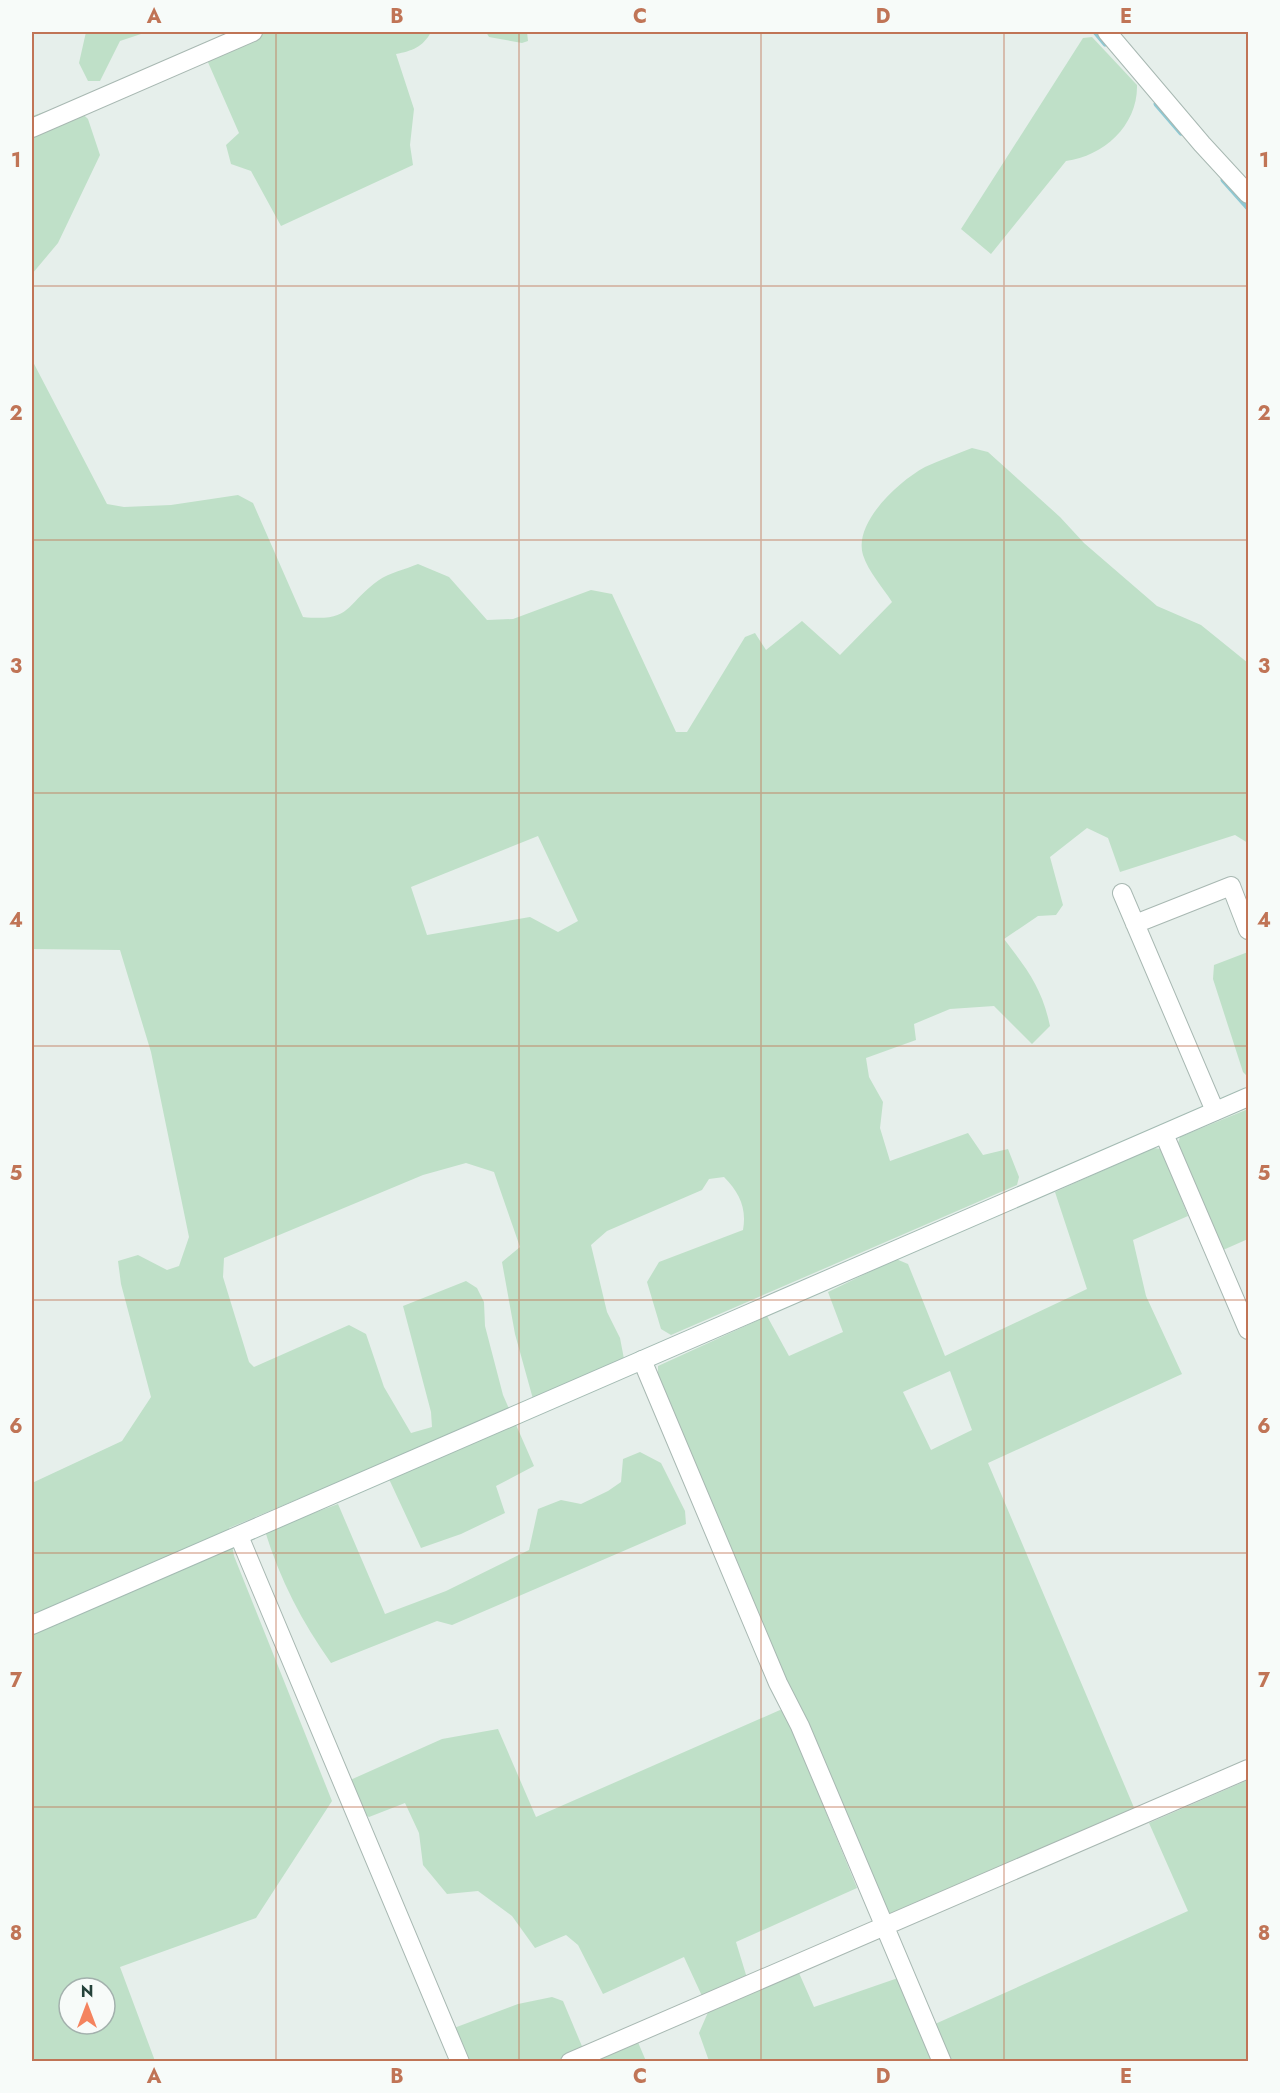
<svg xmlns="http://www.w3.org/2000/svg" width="1280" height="2093" viewBox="0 0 1280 2093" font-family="Jost,sans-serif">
  <rect width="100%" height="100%" fill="#e6efeb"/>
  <path fill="#bfe0c8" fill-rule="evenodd" d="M86,32h61l-27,9 -20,40h-12l-9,-18z
    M265,32h166c-8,15 -19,19 -35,22l18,55 -4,36 3,20 -132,61 -30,-55 -20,-7 -5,-19 13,-12 -32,-73 6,-7z
    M486,32h41l1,9 -6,2 -33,-6z
    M1092,37l45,48c1,40 -33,71 -71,76l-75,93 -30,-25 122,-191z
    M71,103l17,16 12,36 -42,88 -26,31v-158z
    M32,360l75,144 17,3 47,-2 67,-10 15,8 50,114c50,5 41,-12 76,-37 10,-7 27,-11 39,-16l31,13 38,43 26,-1 78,-29 21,4 64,138h11l58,-95 10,-4 11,17 36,-29 38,34 52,-53c-9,-14 -24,-31 -29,-47 -10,-32 36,-74 62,-88 15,-7 32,-13 47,-19l16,4 72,65 24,26 73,63 44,19 47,38v180l-13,-8 -115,37 -12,-34 -21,-10 -37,29 13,48 -7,10 -18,1 -34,23c23,30 38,49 46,87l-18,18 -38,-38 -44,3 -36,15 2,16 -50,18 3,19 14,25 -3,26 10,33 78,-28 15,22 25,-6 11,28 -2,8 -346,150 -10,-6 -14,-47 12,-20 84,-32c4,-22 -4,-38 -19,-53l-15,2 -7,11 -95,41 -16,14 16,67 13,26 4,21 -91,40 -18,-65 -13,-72 18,-15 -26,-75 -28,-9 -43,12 -199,83 -1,19 26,85 5,5 95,-42 17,9 18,53 27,46 21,-6 -1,-15 -28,-106 63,-25 11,7 7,14 1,24 18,69 31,71 -38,20 9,27 -44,21 -40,14 -39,-84 -153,64 5,28 98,245 -76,117 -136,49 35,94h-123v-578l90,-42 29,-44 -30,-113 -3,-23 20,-6 29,15 12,-4 10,-29 -38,-185 -31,-102 -88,-1zM538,836l40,85 -20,11 -28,-15 -103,18 -16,-48zM69,1988h36v36h-36z
    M1248,952v125l-5,-5 -30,-93 1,-14z
    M1248,1109v130l-25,11 -45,-107 2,-6z
    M1153,1148l9,1 26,67 -55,24 13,56 36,78 -194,89 147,347 -241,105 -12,-5 -224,-528v-16l109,-50 22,40 54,-24 -15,-40 68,-33 12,5 37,92 142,-67 -32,-97zM950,1371l22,59 -41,20 -28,-58z
    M640,1452l21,11 24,48 1,13 -234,101 -15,-4 -106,42c-29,-41 -51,-83 -66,-132l73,-27 47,110 61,-23 83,-41 9,-41 23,-9 20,4 27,-13 13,-9 2,-23z
    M780,1710l5,2 72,176 -121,54 11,36 -45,18 -18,-39 -81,37 -25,-49 -12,-10 -31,13 -23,-32 -34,-25 -31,3 -24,-29 -4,-32 -14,-30 -36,14 -9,-6 -12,-30 94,-42 56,-10 38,88z
    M1248,1780v281h-297l-16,-37 253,-113 -39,-88z
    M799,1973l15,34 84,-29 36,83h-225l-10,-28 10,-23z
    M552,1997l11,4 21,50 -24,10h-91l-15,-33 64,-24z
    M637,2040l9,21 -60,1z"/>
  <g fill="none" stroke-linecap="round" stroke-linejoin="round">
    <path stroke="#8ec9d4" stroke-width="5" d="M1095,32l10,12
      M1156,104l25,29
      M1223,180l25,28"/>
    <defs>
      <path id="street" d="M1107,32l95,112 46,50
        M32,128l221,-96
        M1122,893l93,218
        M1135,924l96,-38 17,44
        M1164,1134l84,196
        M642,1360l136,323 22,43 142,336
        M239,1536l221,526
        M570,2062l678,-293"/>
      <path id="secondary" d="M32,1625l1216,-528"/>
    </defs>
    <use href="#street" stroke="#a8b8b2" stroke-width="20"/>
    <use href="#secondary" stroke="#a4bbb3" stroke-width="20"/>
    <use href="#street" stroke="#fff" stroke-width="18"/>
    <use href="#secondary" stroke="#fff" stroke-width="18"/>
  </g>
  <path fill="none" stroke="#c07456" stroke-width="1.5" stroke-opacity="0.55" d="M276,32v2030M519,32v2030M761,32v2030M1004,32v2030M32,286h1216M32,540h1216M32,793h1216M32,1046h1216M32,1300h1216M32,1553h1216M32,1807h1216"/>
  <rect width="1280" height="2093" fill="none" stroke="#f7fbf9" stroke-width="66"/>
  <g transform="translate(87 2006)"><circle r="28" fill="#f7fbf9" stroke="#a3b1ad" stroke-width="1.5"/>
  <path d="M0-4.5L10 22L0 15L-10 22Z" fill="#f4845f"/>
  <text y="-9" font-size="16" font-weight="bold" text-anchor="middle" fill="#24423a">N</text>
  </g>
  <rect x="33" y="33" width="1214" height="2027" fill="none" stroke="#c07456" stroke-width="2"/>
  <g font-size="20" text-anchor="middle" font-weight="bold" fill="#c07456">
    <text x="154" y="23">A</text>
    <text x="397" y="23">B</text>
    <text x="640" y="23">C</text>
    <text x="883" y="23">D</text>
    <text x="1126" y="23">E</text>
    <text x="16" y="167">1</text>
    <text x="1264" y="167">1</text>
    <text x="16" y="420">2</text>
    <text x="1264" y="420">2</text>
    <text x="16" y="673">3</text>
    <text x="1264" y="673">3</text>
    <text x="16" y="927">4</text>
    <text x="1264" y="927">4</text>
    <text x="16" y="1180">5</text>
    <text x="1264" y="1180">5</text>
    <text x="16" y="1433">6</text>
    <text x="1264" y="1433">6</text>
    <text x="16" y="1687">7</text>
    <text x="1264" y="1687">7</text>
    <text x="16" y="1940">8</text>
    <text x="1264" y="1940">8</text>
    <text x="154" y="2083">A</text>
    <text x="397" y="2083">B</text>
    <text x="640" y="2083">C</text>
    <text x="883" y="2083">D</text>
    <text x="1126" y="2083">E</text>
  </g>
</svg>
